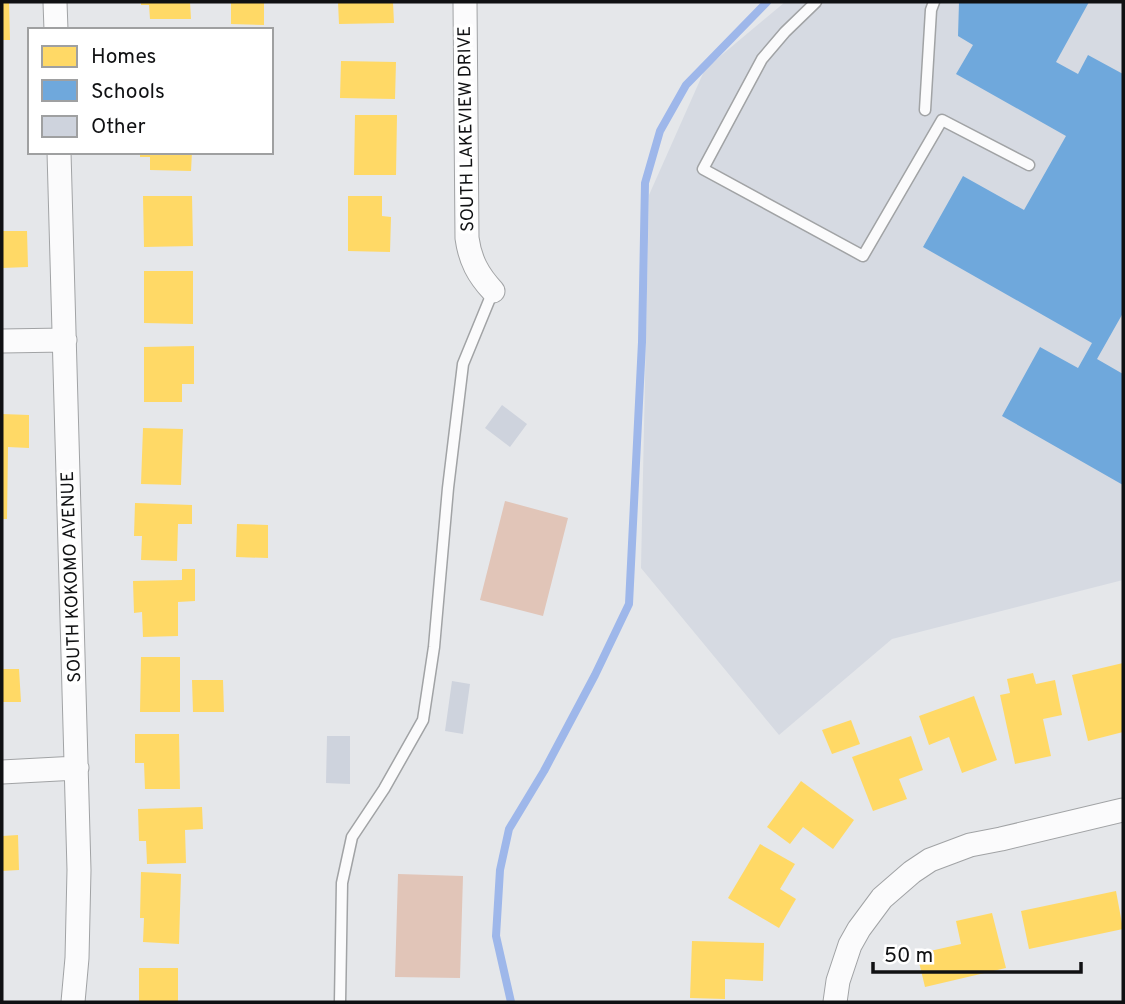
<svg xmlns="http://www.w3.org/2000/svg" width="1125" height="1004" viewBox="0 0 1125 1004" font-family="Overpass,sans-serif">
  <rect width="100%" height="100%" fill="#e5e7ea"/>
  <path fill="#d6dae2" d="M785,2h338v578l-231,59 -113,96 -138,-167 8,-373 56,-126z"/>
  <path fill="#e1c5b8" d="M505,501l63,17 -25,98 -63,-16z
    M398,874l65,2 -3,102 -65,-1z"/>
  <path fill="#ffd966" d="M2,2h7l1,38h-8z
    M141,2h49l1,17h-41l-1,-14h-8z
    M231,2h33v23l-33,-1z
    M338,2h55l1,21 -55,1z
    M341,61l55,1 -1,37 -55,-1z
    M355,115h42l-1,60h-42z
    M140,152h52l-1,19 -41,-1v-13h-10z
    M143,196h49l1,50 -49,1z
    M348,196h34v20l9,1 -1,35 -42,-1z
    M2,231h25l1,36 -26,1z
    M144,271h49v53l-49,-1z
    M194,346v38h-12v18h-38v-55z
    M2,414l27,1v33l-21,-1 -1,72h-5z
    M143,428l40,1 -2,56 -40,-1z
    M135,503l57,2v19h-14l-1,37 -36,-1 1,-24h-8z
    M237,524l31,1v33l-32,-1z
    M182,569h13v32l-17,1v34l-35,1 -1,-25 -8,1 -1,-32 49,-1z
    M141,657h39v55h-40z
    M1123,663v69l-35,9 -16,-66z
    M2,669h17l2,33h-19z
    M1033,673l3,11 19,-4 7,35 -19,4 8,37 -36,8 -15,-69 10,-2 -3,-14z
    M192,680h31l1,32h-31z
    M974,696l23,64 -35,13 -13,-36 -20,8 -10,-29z
    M851,720l9,24 -28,10 -10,-24z
    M135,734h44l1,55h-35l-1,-26h-9z
    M911,736l12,34 -24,9 8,20 -34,12 -21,-54z
    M801,781l53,39 -21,29 -30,-22 -13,17 -23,-17z
    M202,807l1,22 -18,1 1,33 -39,1 -1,-23h-7l-1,-32z
    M18,835l1,35 -17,1v-35z
    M760,844l35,20 -15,25 16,10 -17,29 -51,-30z
    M141,872l40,2 -2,70 -36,-2 1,-24h-4z
    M1116,891l7,38 -94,20 -8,-38z
    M992,913l14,55 -81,19 -8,-33 44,-10 -5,-23z
    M692,941l72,2 -1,38 -38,-2v20l-35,-1z
    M139,968h39v34h-39z"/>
  <path fill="#6fa8dc" d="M959,2h130l-33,60 22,12 10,-19 35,19v239l-26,46 26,15v111l-121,-69 38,-69 38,21 14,-25 -169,-96 40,-71 61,34 42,-74 -110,-62 17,-29 -15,-9z"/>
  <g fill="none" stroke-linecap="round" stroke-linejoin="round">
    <path stroke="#9eb7ea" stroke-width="8" d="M511,1002l-15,-66 4,-66 9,-41 35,-58 51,-96 34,-71 13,-262 3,-159 15,-52 26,-46 81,-83"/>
  </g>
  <path fill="#ced3dd" d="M502,405l25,19 -17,23 -25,-19z
    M452,681l18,3 -7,50 -18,-3z
    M327,736h23v48l-24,-1z"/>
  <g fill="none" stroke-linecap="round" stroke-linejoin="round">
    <defs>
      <path id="service" d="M816,2l-31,30 -23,27 -59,110 160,87 79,-136 87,45
        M925,110l6,-100 3,-8
        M340,1002l2,-119 10,-46 32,-48 39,-69 11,-73 14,-159 15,-124 30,-73"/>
      <path id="minor" d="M55,2l1,28
        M465,2l2,236c3,22 11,37 26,53
        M59,152l20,718 -2,88 -4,44
        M2,341l63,-1
        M2,772l75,-4
        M835,1002l3,-21 12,-36 9,-16 23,-31 30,-26 18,-12 40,-15 31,-6 122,-29"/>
    </defs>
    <use href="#service" stroke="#a1a3a5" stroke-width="13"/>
    <use href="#minor" stroke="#a1a3a5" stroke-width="25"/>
    <use href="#service" stroke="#fbfbfc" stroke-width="10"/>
    <use href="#minor" stroke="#fbfbfc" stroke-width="23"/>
  </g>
  <g text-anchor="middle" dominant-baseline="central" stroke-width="7" stroke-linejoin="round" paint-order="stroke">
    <g font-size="18" fill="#101113" stroke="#fff">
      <text transform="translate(467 129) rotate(-91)">SOUTH LAKEVIEW DRIVE</text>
      <text transform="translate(72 577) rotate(-92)">SOUTH KOKOMO AVENUE</text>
    </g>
  </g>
  <rect width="1125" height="1004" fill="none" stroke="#101113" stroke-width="7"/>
  <rect x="28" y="28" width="245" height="126" fill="#ffffff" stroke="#9fa0a1" stroke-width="2"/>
  <rect x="42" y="46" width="35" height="21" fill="#ffd966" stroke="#9fa0a1" stroke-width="2"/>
  <text x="91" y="63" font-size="21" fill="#101113">Homes</text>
  <rect x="42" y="80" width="35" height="21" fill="#6fa8dc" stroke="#9fa0a1" stroke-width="2"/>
  <text x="91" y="98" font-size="21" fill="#101113">Schools</text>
  <rect x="42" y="116" width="35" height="21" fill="#ced3dd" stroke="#9fa0a1" stroke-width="2"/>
  <text x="91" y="133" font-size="21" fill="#101113">Other</text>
  <path d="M873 962v10h208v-10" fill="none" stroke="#101113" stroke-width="3.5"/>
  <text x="884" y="962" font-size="21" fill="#101113" stroke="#ffffff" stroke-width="5" paint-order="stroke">50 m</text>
</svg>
